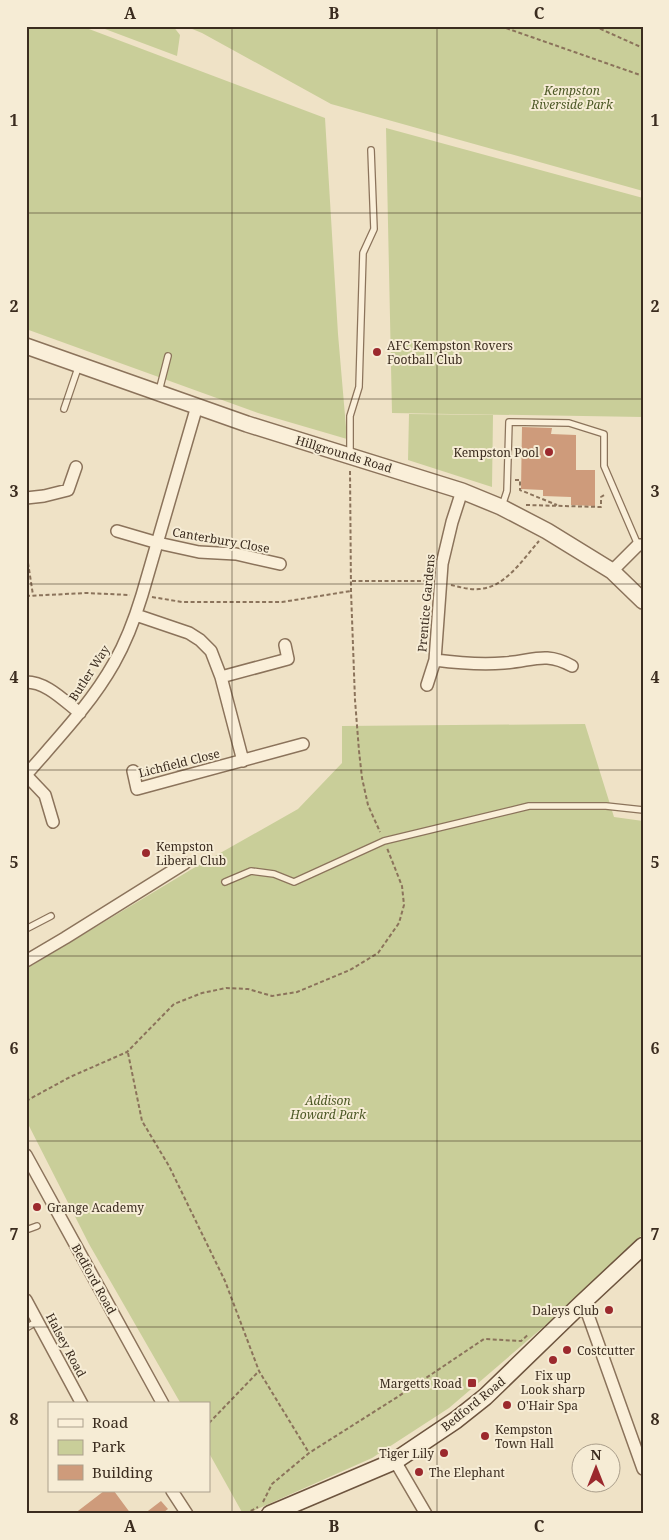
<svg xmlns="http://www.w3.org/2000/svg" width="669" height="1540" viewBox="0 0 669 1540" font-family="'Noto Serif',serif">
  <rect width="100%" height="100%" fill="#efe2c6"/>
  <path fill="#c9ce99" d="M26,26h55l244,92 13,216 9,105 -89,-26 -232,-84z
    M97,26h76l7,9 -3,21z
    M185,26h452l6,3v162l-312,-87 -129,-71z
    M386,128l257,70v219l-251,-4z
    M409,414l84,1 -1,72 -84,-27z
    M585,724l29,93 29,4v413l-88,83 -106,91 -77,50 -126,56h-3l-34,-61v-49h-28l-92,-160 -63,-124v-151l166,-100 106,-60 44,-46v-37z"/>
  <path fill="#ce9b7b" d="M522,427l30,1 -1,6 25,1v35h19v36l-24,-1v-8l-28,-1v-6l-22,-1z
    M104,1491h10l17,23h-57z
    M161,1501l7,8 -4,3 -2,2h-18z"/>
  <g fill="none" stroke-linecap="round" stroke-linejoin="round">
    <defs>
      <path id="service" d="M159,391l9,-35
        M64,409l15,-44
        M350,454v-38l9,-29 4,-134 11,-24 -3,-79
        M502,506l5,-15 2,-69 60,1 35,11v32l34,79
        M225,882l26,-11 23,3 20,8 90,-41 145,-35h77l37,4
        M26,929l25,-13
        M26,1230l11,-4
        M26,1328l12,-7"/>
      <path id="minor" d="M26,498l18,-2 24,-6 8,-23
        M117,531l41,12 41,9 37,2 44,10
        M612,571l26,-26h5
        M136,615l53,18 11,7 11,11 10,26 22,84
        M435,660c23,3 46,5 69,3 29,-2 41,-12 68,3
        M221,677l67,-18 -3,-14
        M26,682c21,0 38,19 54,31
        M427,685l8,-25 7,-96 10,-42 10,-31
        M133,771l4,18 166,-45
        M26,775c31,-36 65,-71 88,-112 12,-21 21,-45 28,-68l55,-189
        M26,775l19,20 8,27
        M26,961l39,-23 120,-75
        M26,1155l137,249
        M26,1300l56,104
        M581,1304l7,11 55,154
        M395,1461l31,53
        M172,1491l15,23"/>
      <path id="tertiary" d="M26,346l221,78 215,67 39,16 46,24 65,40 31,30"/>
      <path id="secondary" d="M270,1514l125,-53 61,-41 29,-23 96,-93 62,-58"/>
    </defs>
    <use href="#service" stroke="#8b735b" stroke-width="8"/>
    <use href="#minor" stroke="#8b735b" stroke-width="14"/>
    <use href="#tertiary" stroke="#8b735b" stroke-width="18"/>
    <use href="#secondary" stroke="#6d543e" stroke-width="19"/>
    <path stroke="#8b735b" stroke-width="2" stroke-dasharray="4 2.5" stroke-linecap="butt" d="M500,26l143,50
      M594,26l49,22
      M350,471l1,120 4,109 4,51 3,27 6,27 12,27
      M515,480h5v10l37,15
      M526,505l75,2v-10l5,-3
      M26,550l7,45
      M352,581h77
      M451,585c9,2 19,5 28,4 26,-1 44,-30 60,-48
      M26,596l60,-3 44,2
      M152,597l30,5h100l69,-11
      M128,1053l14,68 27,45 56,115 34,90 50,82
      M26,1101l44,-24 57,-25 47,-48 28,-11 24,-5 22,1 24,7 25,-4 53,-22 28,-17 21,-30 5,-18 -2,-19 -15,-38
      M209,1423l50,-52
      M263,1502l9,-18 37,-31 90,-57 85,-57 37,2 8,-7
      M245,1514l13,-7"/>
    <use href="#service" stroke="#faefd9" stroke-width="5.5"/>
    <use href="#minor" stroke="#faefd9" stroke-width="11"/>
    <use href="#tertiary" stroke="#faefd9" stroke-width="15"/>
    <use href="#secondary" stroke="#faefd9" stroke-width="16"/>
  </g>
  <path fill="none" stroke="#3b2c1f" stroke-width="1" stroke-opacity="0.55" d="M232,26v1488M437,26v1488M26,213h617M26,399h617M26,584h617M26,770h617M26,956h617M26,1141h617M26,1327h617"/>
  <g fill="#9b292d" stroke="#f6ecd5" stroke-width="2">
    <circle cx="377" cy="352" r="5"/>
    <circle cx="549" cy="452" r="5"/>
    <circle cx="146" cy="853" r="5"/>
    <circle cx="37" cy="1207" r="5"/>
    <circle cx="609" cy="1310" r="5"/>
    <circle cx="567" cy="1350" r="5"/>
    <circle cx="553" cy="1360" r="5"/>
    <rect x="467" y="1378" width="10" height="10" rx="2.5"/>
    <circle cx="507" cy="1405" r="5"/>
    <circle cx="485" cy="1436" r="5"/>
    <circle cx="444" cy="1453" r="5"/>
    <circle cx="419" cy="1472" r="5"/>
  </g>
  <g text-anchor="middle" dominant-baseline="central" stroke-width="4" stroke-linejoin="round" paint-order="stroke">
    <g font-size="12" font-style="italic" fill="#4c5825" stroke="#f6ecd5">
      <text x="572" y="90">Kempston<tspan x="572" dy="14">Riverside Park</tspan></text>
      <text x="328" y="1100">Addison<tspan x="328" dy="14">Howard Park</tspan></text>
    </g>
    <g font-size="12" fill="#3b2c1f" stroke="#f6ecd5" text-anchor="start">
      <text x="387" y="345">AFC Kempston Rovers<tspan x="387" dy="14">Football Club</tspan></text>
      <text x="539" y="452" text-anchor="end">Kempston Pool</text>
      <text x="156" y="846">Kempston<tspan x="156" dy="14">Liberal Club</tspan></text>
      <text x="47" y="1207">Grange Academy</text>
      <text x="599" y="1310" text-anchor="end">Daleys Club</text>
      <text x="577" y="1350">Costcutter</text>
      <text x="553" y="1375" text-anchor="middle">Fix up<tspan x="553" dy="14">Look sharp</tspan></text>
      <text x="462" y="1383" text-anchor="end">Margetts Road</text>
      <text x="517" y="1405">O'Hair Spa</text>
      <text x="495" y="1429">Kempston<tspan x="495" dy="14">Town Hall</tspan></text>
      <text x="434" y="1453" text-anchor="end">Tiger Lily</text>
      <text x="429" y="1472">The Elephant</text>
    </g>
    <g font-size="12" fill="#3b2c1f" stroke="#f6ecd5">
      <text transform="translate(344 454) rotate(17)">Hillgrounds Road</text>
      <text transform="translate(221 540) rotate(10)">Canterbury Close</text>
      <text transform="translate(426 603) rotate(-85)">Prentice Gardens</text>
      <text transform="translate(89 673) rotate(-57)">Butler Way</text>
      <text transform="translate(179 763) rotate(-14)">Lichfield Close</text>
      <text transform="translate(94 1279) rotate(61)">Bedford Road</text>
      <text transform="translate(66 1345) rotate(62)">Halsey Road</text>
      <text transform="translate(473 1404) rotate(-39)">Bedford Road</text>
    </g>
  </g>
  <rect width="669" height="1540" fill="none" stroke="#f6ecd5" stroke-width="55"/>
  <rect x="48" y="1402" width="162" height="90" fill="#f6ecd5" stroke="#ab9f8c"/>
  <rect x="58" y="1419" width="25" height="8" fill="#faefd9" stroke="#ab9f8c"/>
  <text x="92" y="1428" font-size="15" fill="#3b2c1f">Road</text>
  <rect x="58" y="1440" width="25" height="15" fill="#c9ce99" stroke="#ab9f8c"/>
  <text x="92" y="1452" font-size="15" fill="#3b2c1f">Park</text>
  <rect x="58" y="1465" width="25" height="15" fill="#ce9b7b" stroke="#ab9f8c"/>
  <text x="92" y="1478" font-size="15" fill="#3b2c1f">Building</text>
  <g transform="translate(596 1468)"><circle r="24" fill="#f6ecd5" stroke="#ab9f8c"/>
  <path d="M0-4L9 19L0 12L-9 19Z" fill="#9b292d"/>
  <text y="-8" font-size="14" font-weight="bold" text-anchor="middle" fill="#3b2c1f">N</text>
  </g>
  <rect x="28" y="28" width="614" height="1484" fill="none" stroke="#3b2c1f" stroke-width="2"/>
  <g font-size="16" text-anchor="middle" font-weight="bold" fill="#3b2c1f">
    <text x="130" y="19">A</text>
    <text x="334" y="19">B</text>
    <text x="539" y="19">C</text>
    <text x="14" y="126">1</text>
    <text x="655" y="126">1</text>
    <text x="14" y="312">2</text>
    <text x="655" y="312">2</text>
    <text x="14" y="497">3</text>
    <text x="655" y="497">3</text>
    <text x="14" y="683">4</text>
    <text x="655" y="683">4</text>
    <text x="14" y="868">5</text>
    <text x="655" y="868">5</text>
    <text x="14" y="1054">6</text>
    <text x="655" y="1054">6</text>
    <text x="14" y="1240">7</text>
    <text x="655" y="1240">7</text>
    <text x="14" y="1425">8</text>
    <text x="655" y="1425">8</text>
    <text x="130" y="1532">A</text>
    <text x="334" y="1532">B</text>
    <text x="539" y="1532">C</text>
  </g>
</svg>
